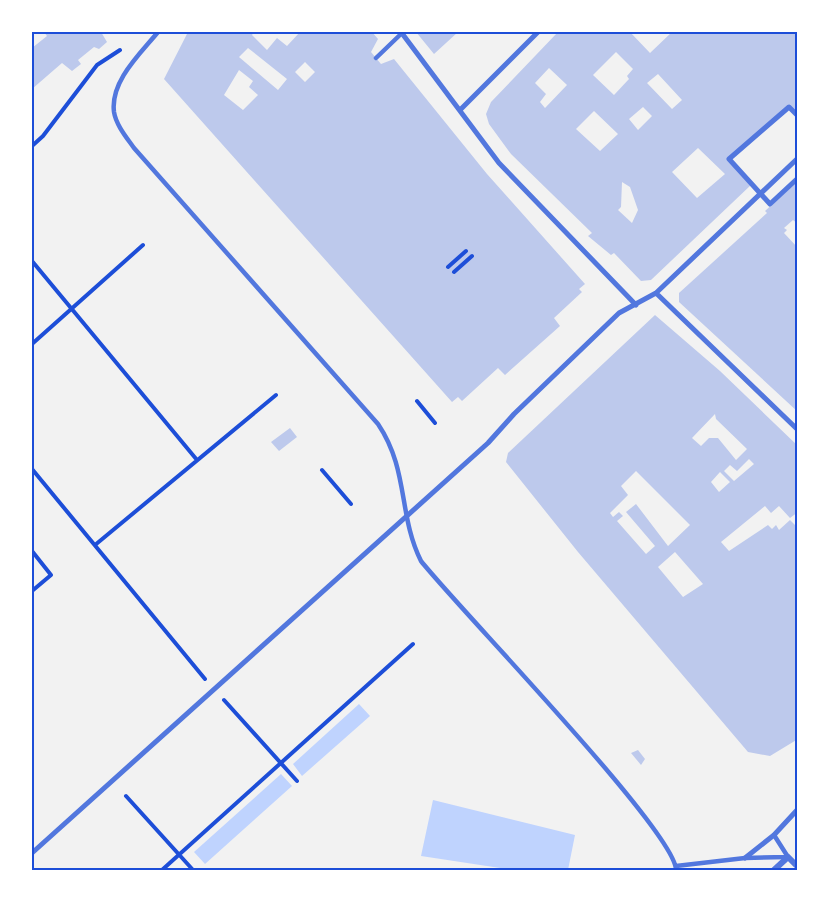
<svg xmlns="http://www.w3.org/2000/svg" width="829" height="902" viewBox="0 0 829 902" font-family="Arial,sans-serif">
  <rect width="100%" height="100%" fill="#f2f2f2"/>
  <path fill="#bfd3fe" d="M359,704l11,12 -68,60 -9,-12z
    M281,774l11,12 -87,78 -11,-12z
    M433,800l142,35 -7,35h-54l-93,-14z"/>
  <path fill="#bdc9ec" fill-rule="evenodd" d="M44,32h57l6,10 -8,7 -5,-2 -16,13 3,4 -9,7 -10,-8 -30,26v-41l15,-12z
    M188,32h66l-2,3 15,15 10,-12 10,8 13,-14h72l6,7 -7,13 10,12 13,-5 93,115 98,110 -6,5 3,3 -28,26 6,8 -55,49 -7,-7 -36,33 -4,-4 -6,5 -288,-323zM248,48l39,31 -9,11 -39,-33zM305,62l10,10 -10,10 -10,-10zM239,70l14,11 -4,6 9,8 -15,15 -19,-15z
    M416,32h42l-24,22z
    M558,32h72l20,21 22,-21h126v84l-9,-9 -60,52 23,25 -101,96 -10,1 -27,-28 -3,2 -23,-19 4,-3 -81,-79 -22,-30 -3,-10 5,-12zM616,52l17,17 -6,7 2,3 -15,16 -21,-20zM549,68l18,17 -22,23 -5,-6 6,-8 -11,-11zM658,74l24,26 -10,9 -25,-26zM643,107l9,9 -14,14 -9,-11zM594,111l24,23 -18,17 -24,-22zM698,148l27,26 -28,24 -25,-26zM622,182l8,5 8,23 -6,13 -14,-13 3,-3z
    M798,181v43l-5,-4 -9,8 3,2 -3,3 14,15v164l-119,-110v-9l88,-80 -2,-2z
    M655,315l65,56 78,75v66l-8,6 -11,-12 -8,7 -6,-7 -44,36 8,9 39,-26 4,4 4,-4 3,5 11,-10 8,8v211l-28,17 -22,-4 -170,-200 -72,-90 2,-9zM715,414l1,5 31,30 -11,11 -18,-22h-9l-8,8 -9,-8zM749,459l5,5 -20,17 -10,-10 6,-6 7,6zM636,471l54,54 -22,21 -32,-42 -10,8 29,34 -9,8 -29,-33 6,-5 -4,-4 -6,5 -3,-4 18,-18 -7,-9zM720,472l10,10 -11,10 -8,-10zM675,552l28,32 -20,13 -25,-30z
    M290,428l7,9 -18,14 -8,-9z
    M638,750l7,9 -4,6 -10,-12z"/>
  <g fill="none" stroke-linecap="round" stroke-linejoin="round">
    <path stroke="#1d4ed8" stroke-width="4" d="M32,146l11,-10 54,-71 23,-15
      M32,261l165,199
      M448,267l18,-16
      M454,272l18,-16
      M32,344l111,-99
      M417,401l18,22
      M32,469l173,210
      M322,470l29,34
      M95,545l181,-150
      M32,551l19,24 -19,16
      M224,700l73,81
      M126,796l67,74
      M162,870l251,-226"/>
    <path stroke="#5277de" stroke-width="4.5" d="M158,32c-17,21 -48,49 -44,80 2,13 13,26 20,36l244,276c31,46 20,91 43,137 37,47 255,271 255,309
      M376,58l26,-25
      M774,835l14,22
      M676,866l69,-8 42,-1"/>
    <path stroke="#5277de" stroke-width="5" d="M401,32l98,131 137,142
      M460,110l78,-78
      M798,116l-9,-9 -60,52 41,45 28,-26
      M656,293l142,137
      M32,853l456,-410 26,-29 105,-101 37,-20 142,-135
      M745,858l29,-23 24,-26"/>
    <path stroke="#5277de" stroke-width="6" d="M774,870l14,-13 10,10"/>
  </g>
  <rect width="829" height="902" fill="none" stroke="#ffffff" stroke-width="66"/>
  <rect x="33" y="33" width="763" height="836" fill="none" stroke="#1d4ed8" stroke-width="2"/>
</svg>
